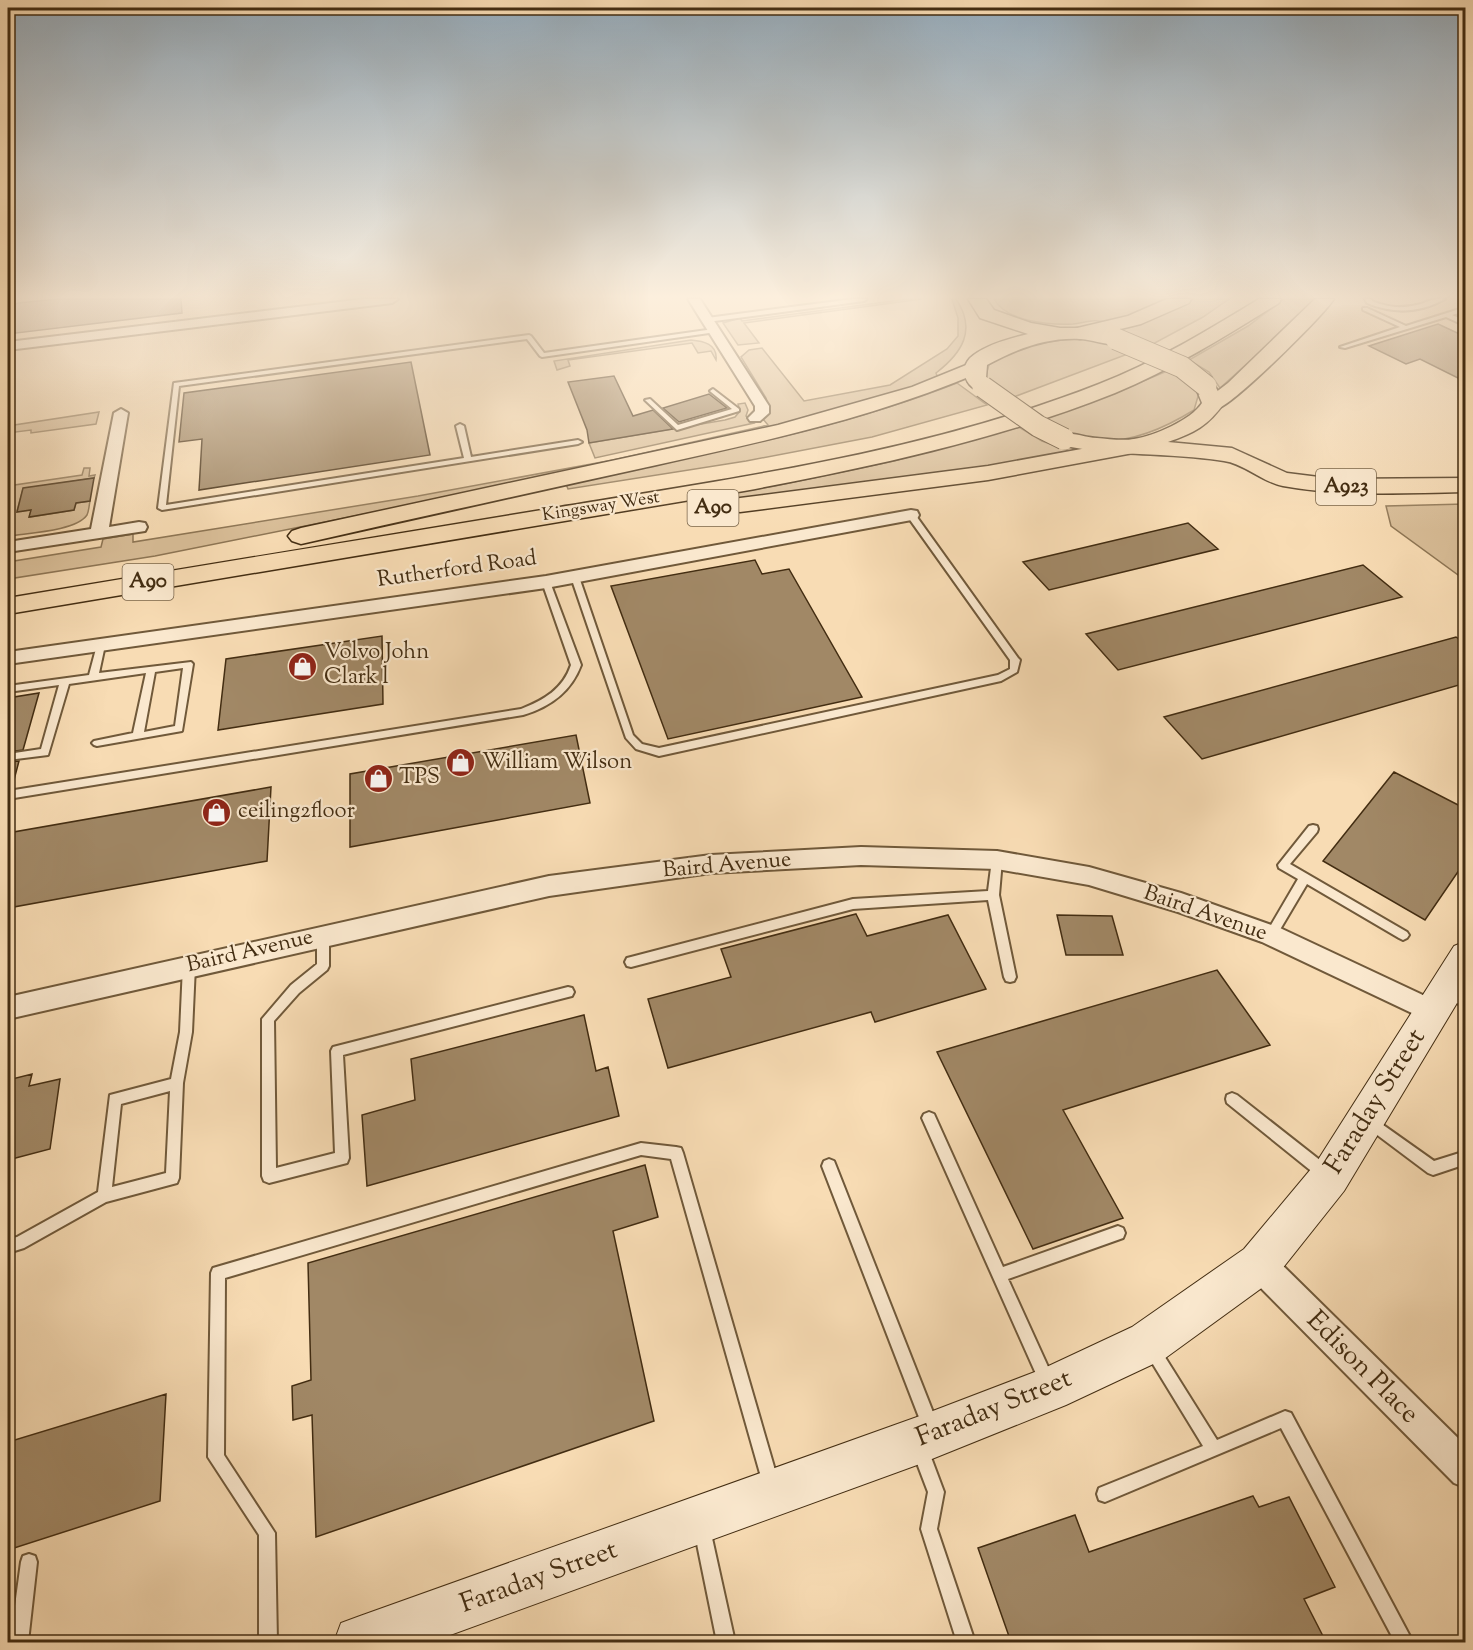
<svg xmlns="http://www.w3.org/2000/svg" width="1473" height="1650" viewBox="0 0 1473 1650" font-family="'Sorts Mill Goudy',serif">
  <rect width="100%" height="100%" fill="#f8dcb4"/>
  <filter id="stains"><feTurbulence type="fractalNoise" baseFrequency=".00333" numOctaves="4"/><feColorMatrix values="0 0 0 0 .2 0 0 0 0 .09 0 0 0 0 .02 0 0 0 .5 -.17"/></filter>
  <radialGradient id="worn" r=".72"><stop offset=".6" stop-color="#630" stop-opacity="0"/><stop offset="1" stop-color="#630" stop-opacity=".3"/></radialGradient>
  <path fill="#d9be98" stroke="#8e7655" stroke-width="1.5" d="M908,299h14l-178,24 15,20 -21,2 -15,-22 17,-5 2,3z
    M952,299h4c21,31 6,54 -20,74l2,5 -35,14 -54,16 -235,56 -459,92 -147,23v-17l93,-15 2,-8 30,-5v8l285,-46 195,-36 155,-35 -5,-6 7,-6 -4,-15 -25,-41 8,-7 13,-2 42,53 86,-16 57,-36 11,-13v-18z
    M994,299h176l-32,15 -32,9c-11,-5 -22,0 -33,1 -24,1 -66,-2 -79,-25z
    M1194,299h35l-26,18 -50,27 -38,-14 29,-8z
    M1284,299h32l-16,17 -80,72 -11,-16 -20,-12 59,-34z
    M1076,338l31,4 26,10 -122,46 -26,-20 4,-13c25,-19 56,-23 87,-27z
    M691,340c12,1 27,4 25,20l-5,-9 -13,2 -6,-10 -124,17 2,6 -13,4 -3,-9z
    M1172,369l27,24 -5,17c-29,18 -67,35 -103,30 -17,-3 -33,-13 -47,-22l68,-24z
    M957,383l30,22 -115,32 -126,24 -178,28 -2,-5c130,-29 266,-52 391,-101z
    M745,403l3,7 -2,6 8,7 -159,35 -6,-15 136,-23 10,-3 5,-6 -2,-7z
    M99,412l-3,12 -65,9v-3l-23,3v-7z
    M1019,427l23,14 34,12 -188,28 -190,23 -2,-5 79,-13 119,-25z
    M84,468h6l-1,8 6,-1 -1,3 -71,11 -6,22 14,-1 -1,7 44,-7 2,-7 14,-2c-1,4 -1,10 -3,14 -11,16 -59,18 -77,21l2,-10h-4v-40l74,-11z
    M1465,504v76l-74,-54 -5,-20z"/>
  <path fill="#a18866" stroke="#432d12" stroke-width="1.5" d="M58,299h123l1,14 -174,21v-26l10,-5z
    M1438,324l28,13v45l-46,-23 -14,5 -37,-18z
    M411,362l19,93 -231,35 3,-51 -23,3 5,-49z
    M614,376l19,40 20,-6 20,19 -84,14 -2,-13 -19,-48z
    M709,394l18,14 -48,14 -16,-14z
    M94,478l-4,23 -14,2 -2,7 -45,7 2,-7 -14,2 6,-24z
    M1188,523l30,26 -169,41 -26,-28z
    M755,560l7,14 27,-5 73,128 -194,42 -57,-153z
    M1363,565l39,32 -284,73 -32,-36z
    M382,636l1,68 -165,26 8,-71z
    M1456,637l10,7v39l-264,76 -38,-42z
    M39,693l-16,57 -15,2v-54z
    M576,735l14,68 -240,44v-73z
    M19,761l-5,19 -6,-1v-17z
    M1394,772l72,37v51l-41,60 -102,-59z
    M271,787l-4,74 -259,47v-75z
    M856,914l11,22 81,-21 38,74 -111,33 -4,-10 -203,56 -20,-69 83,-22 -10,-28z
    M1057,915l55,1 11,39h-57z
    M1217,970l53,75 -207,65 60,108 -90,31 -96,-197z
    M584,1015l12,56 12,-4 11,49 -252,70 -5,-71 53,-15 -4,-41z
    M32,1074l-3,12 31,-7 -10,70 -42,11v-80z
    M645,1165l13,52 -45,14 41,190 -338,116 -4,-122 -19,5 -1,-34 19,-6 -3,-117z
    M166,1394l-6,107 -152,49v-108z
    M1253,1496l6,11 30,-10 46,90 -31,12 22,43h-315l-33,-94 97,-33 14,37z"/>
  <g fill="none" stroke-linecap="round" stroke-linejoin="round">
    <defs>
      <path id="lane" d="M853,299h14l-3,2 -157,21 -3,-2 3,-2z
        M1365,299h6l1,2c17,7 31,8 49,3 8,-3 15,-6 24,-5 -25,14 -52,15 -78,4z
        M1466,307v4l-14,4 14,6v5l-20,-9 -101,31 -5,-1 60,-20 -37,-17v-2h4l39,18z
        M714,329l3,2 -1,1 -174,25 -2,-1 -13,-17 -348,47 -13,119 298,-47 -8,-32 4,-2 4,2 7,31 107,-17 4,2 -4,2 -416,66 -4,-2 16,-125 355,-48 2,1 13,17z
        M713,389l26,20v2l-62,19 -32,-30 5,-1 28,26 54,-16 -21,-17 -1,-1z
        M908,513h6l104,145 2,2 -3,12 -16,9 -342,75 -23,-7 -10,-11 -55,-161 1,-2 3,-1 4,3 54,158 9,9 17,4 339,-73 12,-6v-9l-102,-143z
        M546,579l4,3 31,83c-10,27 -31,42 -58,50l-515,84v-8l513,-82c23,-9 42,-20 50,-44l-29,-83z
        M101,642l4,3 -6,28 92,-11 2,2 -11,67 -85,15 -3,-1 -2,-2 2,-2 39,-8 13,-60 -77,11 -21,71 -40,5v-6l33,-5 18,-64 -51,7v-6l81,-11 8,-30zM183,668l-8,58 -31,6 11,-60z
        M1313,825l4,1 1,3 -1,3 -27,32 117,68 2,3 -2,3 -4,2 -4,-2 -92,-54 -32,54 -4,2 -4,-2 -2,-3 2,-3 31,-53 -19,-11 -1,-3 31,-39z
        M997,856l4,1 1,3 -3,35 17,82 -2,4 -4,1 -4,-1 -2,-4 -16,-77 -135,9 -222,58 -4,-1 -2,-4 2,-4 4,-1 222,-58 135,-8 4,-31 1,-3z
        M323,931l4,2 2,3v30l-2,4 -28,23 -25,28 2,147 59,-15 -4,-102 2,-4 235,-60 4,1 2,4 -2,4 -4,1 -225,58 6,103 -2,5 -78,20 -5,-2 -2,-5v-157l29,-34 26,-21v-28l2,-3z
        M189,961l4,1 2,4 -3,66 -9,51 -4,95 -2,5 -71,19 -82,46 -16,5v-14l9,-2 81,-45 12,-97 61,-16 9,-47 3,-66 2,-4zM170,1091l-4,82 -54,14 9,-83z
        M1448,987l18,9v12l-22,-12 -2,-4 2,-4z
        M1232,1093l5,2 93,73 2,5 -2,5 -5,2 -5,-2 -93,-75 -1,-4 1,-4z
        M929,1112l5,2 69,153 115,-41 5,2 2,5 -2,5 -115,41 46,101 -3,5 -5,3 -5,-3 -119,-267 2,-4z
        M1369,1115l65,46 32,-10v13l-33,11 -5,-2 -64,-48 -2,-4 2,-4z
        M641,1143l35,4 5,1 2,5 96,331 -2,6 -6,2 -6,-2 -2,-6 -92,-325 -30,-4 -416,123 -1,177 51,78 2,109h-18v-107l-51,-78 3,-184 2,-5z
        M829,1159l5,2 2,5 102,259 -2,6 -6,2 -6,-2 -2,-6 -100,-259 2,-5z
        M1153,1343l5,3 59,94 68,-29 6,2 122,229h-18l-114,-214 -176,74 -6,-2 -2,-6 2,-6 104,-42 -55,-90 -3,-5 3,-5z
        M920,1442l6,2 18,48 -7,37 38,113h-18l-36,-113 7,-37 -16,-42 2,-6z
        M702,1521l6,2 2,6 25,113h-18l-23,-113 2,-6z
        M29,1554l6,2 2,6 -9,80h-18l11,-80 2,-6z"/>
      <path id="street" d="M364,299h34l-6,4 -384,47v-8z
        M688,299h12l69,107v7l-9,8h-10l-2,-3 7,-7v-5z
        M121,409l7,4 -19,114 30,-5 6,1 2,4 -2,4 -137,21v-10l83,-13 23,-116z
        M911,510l6,1 2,4 -2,4 -371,69 -538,76v-12l538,-76z
        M861,847l136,4 92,16 92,26 99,35 162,76 4,8 -4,8 -9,3 -171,-81 -84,-30 -89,-27 -92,-16 -136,-4 -150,8 -162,23 -541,123v-22l541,-121 162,-21z
        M1259,1249l11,4 196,193v42l-12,-5 -206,-208 -4,-11 4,-11z"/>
      <path id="secondary" d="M1466,941v47l-122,203 -70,88 -110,80 -98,46 -149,60 -486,177h-97l7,-19 19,-7 557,-199 123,-47 92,-43 112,-78 72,-86 138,-217z"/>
      <path id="primary" d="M968,299h18l8,11 37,13 29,5h27l36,7 3,4 -3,4c-14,4 -28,-3 -42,-4 -34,-2 -65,10 -94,26l-1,13 8,9 -4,4c-19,5 -34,-18 -20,-33 14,-13 41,-20 58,-24l-48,-16z
        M1206,380l7,2 11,21c-16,23 -30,30 -56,39l64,6 55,25 48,6 131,-1v14c-61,1 -123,5 -183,-6 -21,-4 -38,-22 -59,-25 -56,-9 -113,-4 -168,-17l-3,-5 3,-5c14,-3 27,3 41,4 11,1 26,3 37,1 20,-3 57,-19 68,-36l-7,-17 4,-4z"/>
      <path id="highway" d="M1167,299h24l-2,4 -48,21 -61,15 -7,-2 -3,-4 3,-4 55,-13z
        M1259,299h22l-2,4c-53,33 -106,66 -164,90 -120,48 -245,74 -371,98l-736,123v-16c184,-31 368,-61 552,-91 182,-30 366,-55 539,-123 57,-22 109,-54 160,-85z
        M1315,299h19c-12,18 -97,102 -115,109 -5,2 -9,1 -14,0l-3,-5 26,-20z
        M976,361l7,2 3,4 -3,4c-112,48 -222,71 -340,97 -114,25 -228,50 -342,76l-9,-3 -4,-5 4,-5 9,-3 477,-103 134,-38z
        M1136,439l8,2 3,5 -3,5 -156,29 -248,32 -9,-2 -3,-5 3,-5 9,-2 248,-32z"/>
    </defs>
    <use href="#lane" stroke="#70593a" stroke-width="4"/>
    <use href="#street" stroke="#70593a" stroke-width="4"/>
    <use href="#secondary" stroke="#432d12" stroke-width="2"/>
    <use href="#primary" stroke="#432d12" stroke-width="3"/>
    <use href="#highway" stroke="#432d12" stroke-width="3"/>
    <use href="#lane" fill="#fae8ce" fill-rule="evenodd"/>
    <use href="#street" fill="#fae8ce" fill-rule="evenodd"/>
    <use href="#secondary" fill="#fae8ce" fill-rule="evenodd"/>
    <use href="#primary" fill="#f8dcb4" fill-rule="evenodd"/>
    <use href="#highway" fill="#f8dcb4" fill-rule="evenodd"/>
    <defs>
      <path id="primary-bridge" d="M1116,339l66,28 24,19
        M983,387l55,39 26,13"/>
    </defs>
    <use href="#primary-bridge" stroke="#432d12" stroke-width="23" stroke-linecap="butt"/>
    <use href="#primary-bridge" stroke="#f8dcb4" stroke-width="21"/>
  </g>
  <linearGradient id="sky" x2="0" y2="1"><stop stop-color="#95acbd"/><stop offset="0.56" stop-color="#fcefdd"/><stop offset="1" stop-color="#fcefdd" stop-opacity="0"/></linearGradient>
  <rect width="1473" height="530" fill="url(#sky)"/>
  <defs>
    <symbol id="shop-disc" viewBox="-11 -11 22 22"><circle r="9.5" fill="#8f2418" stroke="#fae8ce"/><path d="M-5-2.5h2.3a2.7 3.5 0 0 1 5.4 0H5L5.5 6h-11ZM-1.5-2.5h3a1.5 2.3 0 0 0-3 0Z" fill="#fff"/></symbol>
  </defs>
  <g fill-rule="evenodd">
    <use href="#shop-disc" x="286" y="650" width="33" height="33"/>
    <use href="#shop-disc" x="444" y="746" width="33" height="33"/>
    <use href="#shop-disc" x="362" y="762" width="33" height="33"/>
    <use href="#shop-disc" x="200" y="796" width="33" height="33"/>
  </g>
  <g text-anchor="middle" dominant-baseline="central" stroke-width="4.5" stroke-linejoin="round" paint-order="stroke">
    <g font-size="18" fill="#432d12" stroke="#fae8ce">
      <text transform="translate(601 507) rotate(-9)">Kingsway West</text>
    </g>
    <g fill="#fae8ce" stroke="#7a654a" stroke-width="1.5">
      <rect x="1316" y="469" width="60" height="36" rx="4.5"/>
      <rect x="687.5" y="490" width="51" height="36" rx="4.5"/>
      <rect x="122.5" y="564" width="51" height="36" rx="4.5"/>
    </g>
    <g font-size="21" font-weight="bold" fill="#432d12">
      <text x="1346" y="487">A923</text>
      <text x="713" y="508">A90</text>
      <text x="148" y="582">A90</text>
    </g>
    <g font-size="22" fill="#432d12" stroke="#fae8ce">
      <text transform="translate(457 570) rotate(-8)">Rutherford Road</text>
      <text transform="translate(727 866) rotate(-5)">Baird Avenue</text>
      <text transform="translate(1205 914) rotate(19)">Baird Avenue</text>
      <text transform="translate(250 952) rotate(-13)">Baird Avenue</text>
    </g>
    <g font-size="22" fill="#432d12" stroke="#fae8ce" text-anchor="start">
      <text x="324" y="653">Volvo John<tspan x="324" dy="25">Clark l</tspan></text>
      <text x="482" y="763">William Wilson</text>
      <text x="399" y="778">TPS</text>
      <text x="238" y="812">ceiling2floor</text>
    </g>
    <g font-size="27" fill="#432d12" stroke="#fae8ce">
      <text transform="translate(1376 1102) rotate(-58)">Faraday Street</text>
      <text transform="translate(1362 1368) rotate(45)">Edison Place</text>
      <text transform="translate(994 1409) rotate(-22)">Faraday Street</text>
      <text transform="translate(539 1578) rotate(-20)">Faraday Street</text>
    </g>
  </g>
  <rect width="1473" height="1650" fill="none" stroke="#f8dcb4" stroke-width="30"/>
  <rect x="9" y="9" width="1455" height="1632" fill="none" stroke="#432d12" stroke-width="3"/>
  <rect x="15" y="15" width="1443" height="1620" fill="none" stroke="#432d12" stroke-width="1.5"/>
  <rect width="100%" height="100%" filter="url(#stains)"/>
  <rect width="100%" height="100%" fill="url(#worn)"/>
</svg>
